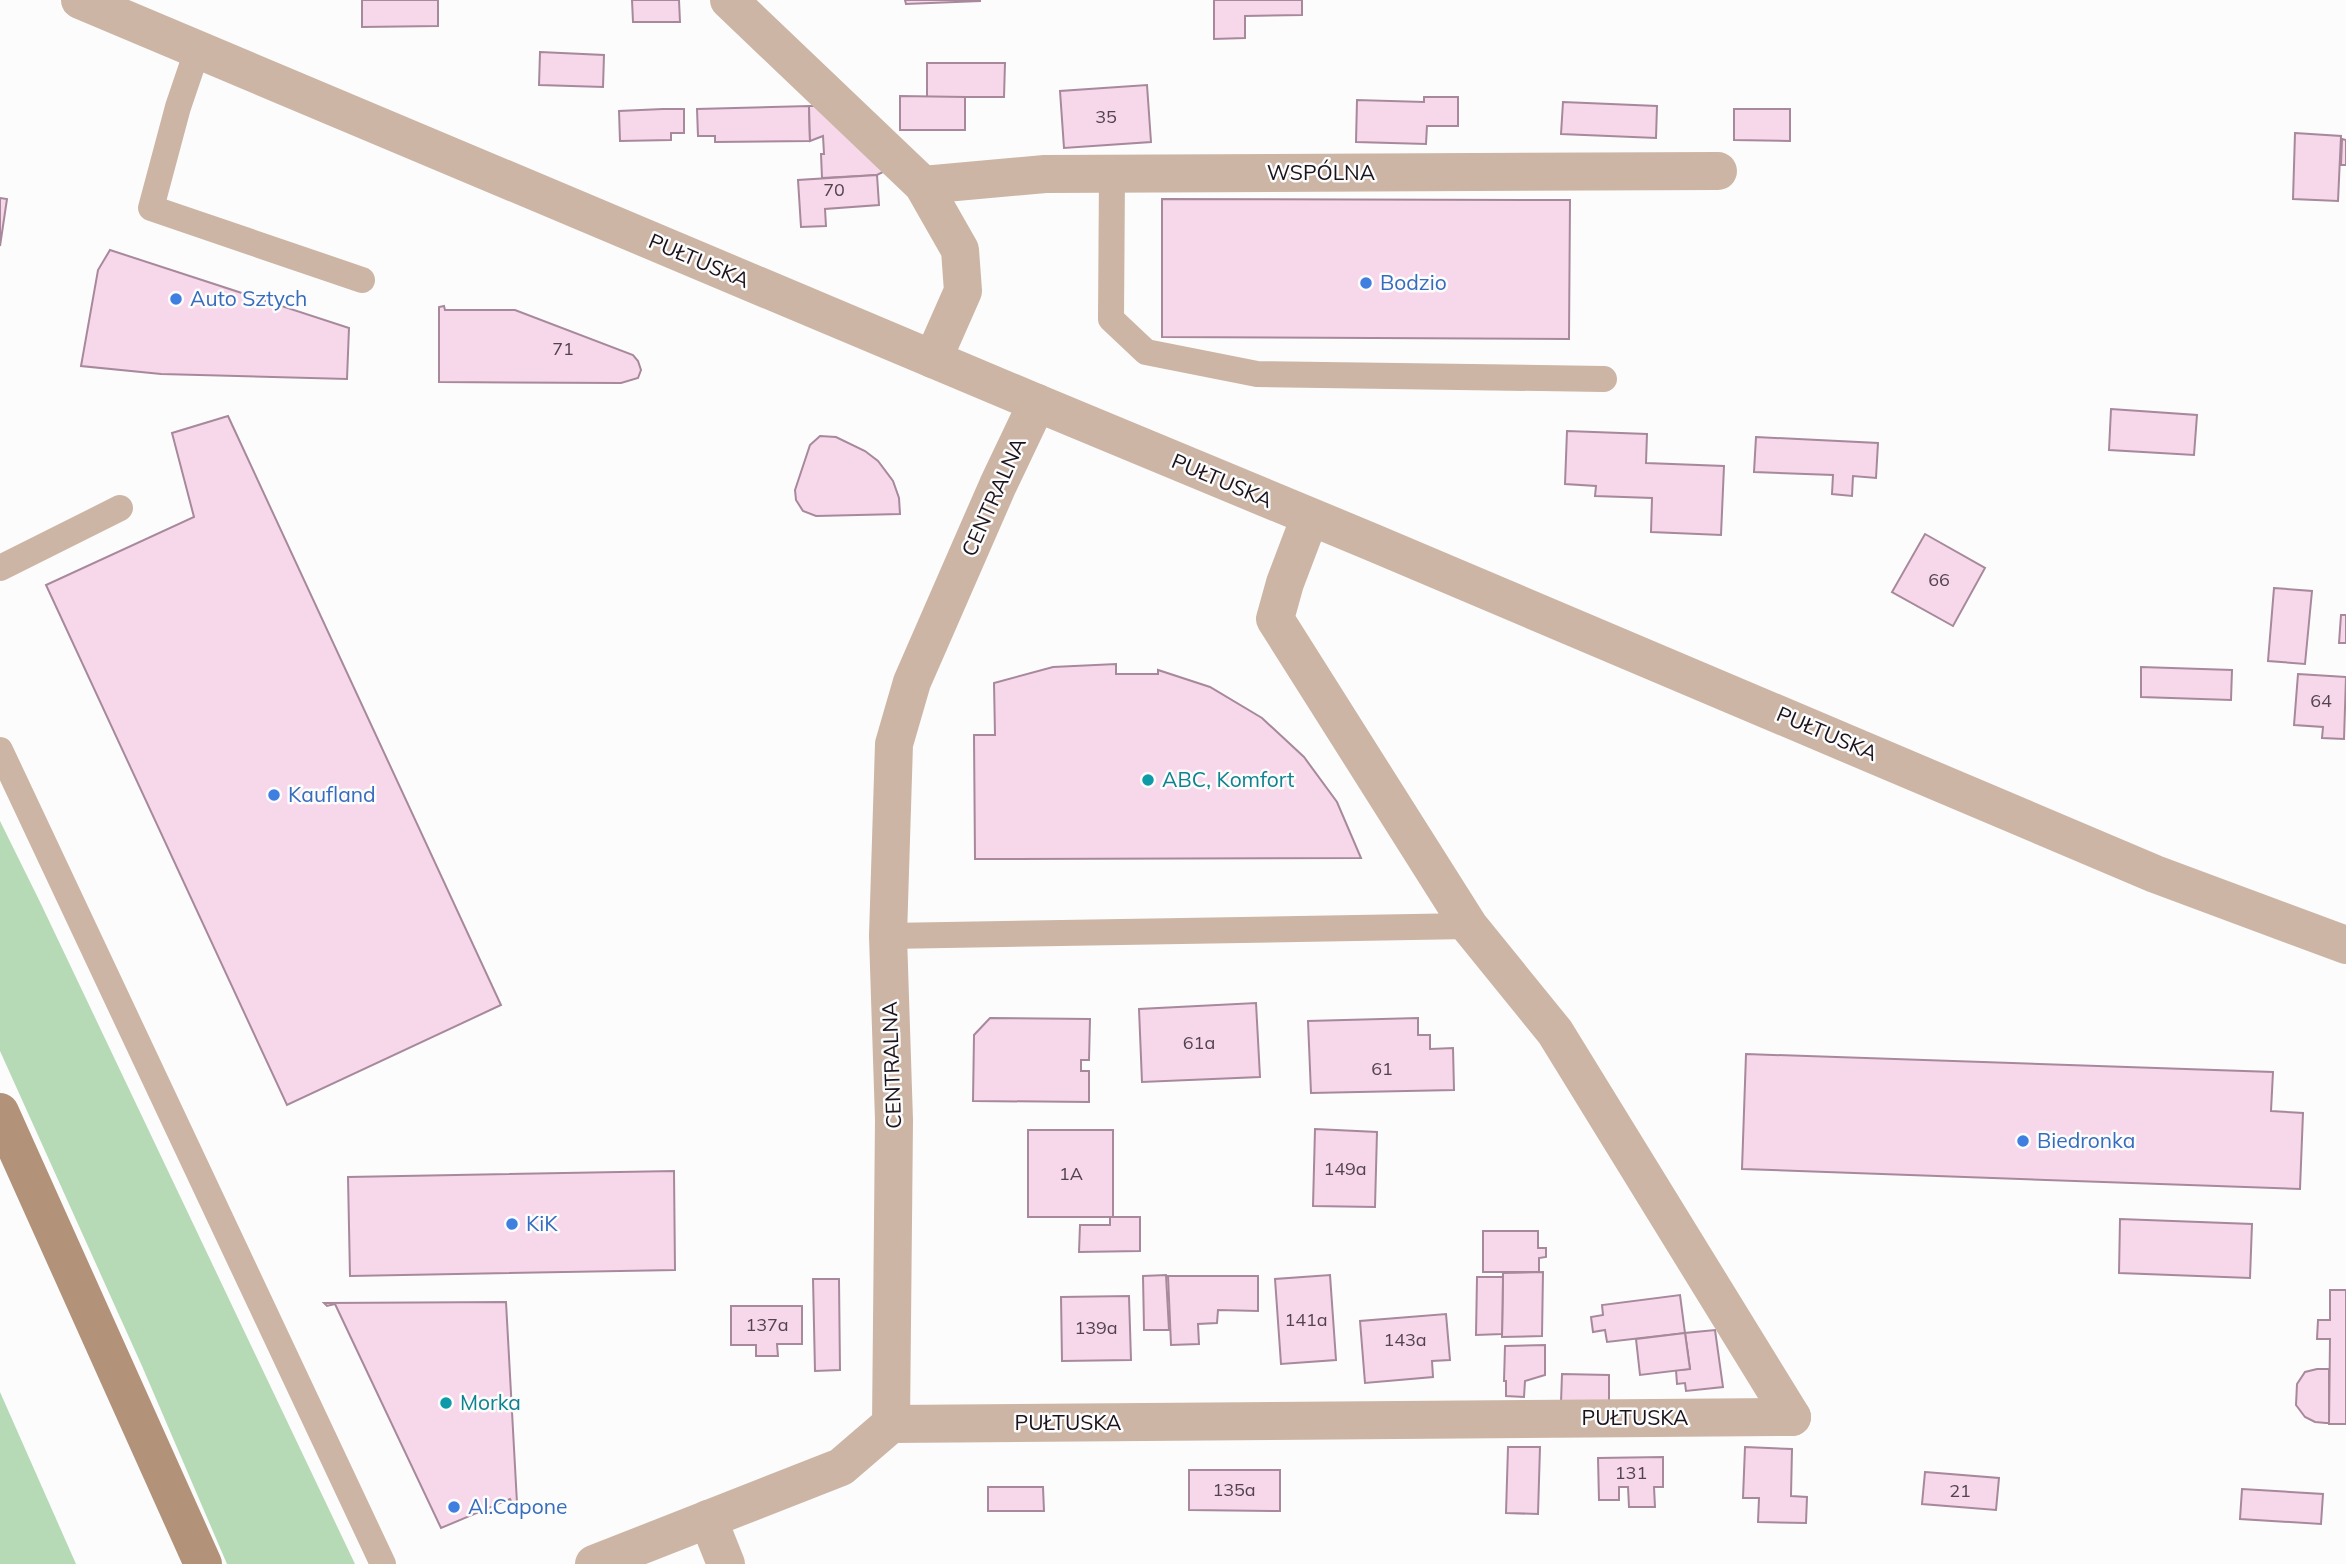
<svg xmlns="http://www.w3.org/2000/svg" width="2346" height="1564" viewBox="0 0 2346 1564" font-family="Mulish,sans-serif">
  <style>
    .green { fill: #b5dab5 }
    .building { fill: #f7d7ea; stroke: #a7899b; stroke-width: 2 }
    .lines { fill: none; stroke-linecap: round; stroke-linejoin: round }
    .service { stroke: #ccb5a4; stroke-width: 26 }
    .minor { stroke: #ccb5a4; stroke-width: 38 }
    .tertiary { stroke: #ccb5a4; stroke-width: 38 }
    .secondary { stroke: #b3927a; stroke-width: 38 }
    .shop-dot { fill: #3f7fe0; stroke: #fcfcfc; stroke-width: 2.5 }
    .culture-dot { fill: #0f9aa8; stroke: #fcfcfc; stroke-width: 2.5 }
    .labels { text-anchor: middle; stroke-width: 5; stroke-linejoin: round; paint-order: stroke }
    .number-label { font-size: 18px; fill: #52434f }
    .street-label { font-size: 21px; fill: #1b121b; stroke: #fcfcfc }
    .shop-label { font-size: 21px; fill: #366cbe; stroke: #fcfcfc; text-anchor: start }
    .culture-label { font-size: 21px; fill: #0d838f; stroke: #fcfcfc; text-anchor: start }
  </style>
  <rect width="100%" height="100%" fill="#fcfcfc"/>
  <g class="green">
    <polygon points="0,821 41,904 355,1564 227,1564 142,1366 0,1051"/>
    <polygon points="0,1392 76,1564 0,1564"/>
  </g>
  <g class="building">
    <polygon points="362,0 438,0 438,26 362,27"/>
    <polygon points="632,0 679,0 680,22 633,22"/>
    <polygon points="905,0 980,0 980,1 906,4"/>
    <polygon points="1214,0 1302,0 1302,15 1245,16 1245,38 1214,39"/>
    <polygon points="540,52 604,55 603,87 539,85"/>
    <polygon points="927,63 1005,63 1004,97 927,97"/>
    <polygon points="1147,85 1151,142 1064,148 1060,91"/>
    <polygon points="900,96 965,97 965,130 900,130"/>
    <polygon points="1424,97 1458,97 1458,126 1427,126 1426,144 1356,142 1357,100 1424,102"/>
    <polygon points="1563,102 1657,106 1656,138 1561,134"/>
    <polygon points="809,106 810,141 715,142 715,136 698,136 697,109"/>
    <polygon points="809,106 818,106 885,171 877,175 822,178 821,154 824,154 823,136 810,141"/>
    <polygon points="663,109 684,109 684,133 671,133 671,140 620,141 619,111"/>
    <polygon points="1734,109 1790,109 1790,141 1734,140"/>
    <polygon points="2295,133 2341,136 2338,201 2293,199"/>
    <polygon points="2342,139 2346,140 2346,165 2341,165"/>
    <polygon points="877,175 879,205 825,209 826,226 801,227 798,180"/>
    <polygon points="0,198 7,199 0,246"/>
    <polygon points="1162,199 1570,200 1569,339 1162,337"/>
    <polygon points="110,250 349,328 347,379 161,374 81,366 98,270"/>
    <polygon points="444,306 445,310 515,310 633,355 638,361 641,370 638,378 621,383 439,382 439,307"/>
    <polygon points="2111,409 2197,415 2194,455 2109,450"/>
    <polygon points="228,416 501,1005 287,1105 46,585 194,517 172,433"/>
    <polygon points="1567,431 1647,434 1646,463 1724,466 1721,535 1651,532 1652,498 1595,496 1596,486 1565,484"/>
    <polygon points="820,436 836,437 865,451 878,461 893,481 899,498 900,514 816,516 803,511 796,500 795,490 810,445"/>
    <polygon points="1756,437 1878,443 1876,478 1853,476 1852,496 1832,494 1833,475 1754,472"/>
    <polygon points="1925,534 1985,568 1953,626 1892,592"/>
    <polygon points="2274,588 2312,591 2305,664 2268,661"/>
    <polygon points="2341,615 2346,615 2346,643 2339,643"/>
    <polygon points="1116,664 1116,674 1158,674 1158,670 1210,687 1262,718 1304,757 1337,802 1361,858 975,859 974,735 995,735 994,683 1053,667"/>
    <polygon points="2141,667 2232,670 2231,700 2141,697"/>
    <polygon points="2298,674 2346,677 2344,739 2322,738 2323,727 2294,725"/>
    <polygon points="1256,1003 1260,1077 1142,1082 1139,1009"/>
    <polygon points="990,1018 1090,1019 1089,1060 1081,1060 1081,1071 1089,1071 1089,1102 973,1101 974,1035"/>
    <polygon points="1418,1018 1418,1035 1430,1035 1430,1049 1453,1048 1454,1090 1311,1093 1308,1021"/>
    <polygon points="1746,1054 2273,1072 2271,1111 2303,1113 2300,1189 1742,1169"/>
    <polygon points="1315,1129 1377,1132 1375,1207 1313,1206"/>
    <rect x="1028" y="1130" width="85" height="87"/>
    <polygon points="674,1171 675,1270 350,1276 348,1177"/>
    <polygon points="1110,1217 1140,1217 1140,1251 1079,1252 1080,1225 1110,1225"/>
    <polygon points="2120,1219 2252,1224 2250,1278 2119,1273"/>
    <polygon points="1483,1231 1538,1231 1538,1248 1546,1248 1546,1257 1539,1258 1539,1272 1483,1272"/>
    <polygon points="1543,1272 1542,1336 1502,1337 1503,1273"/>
    <polygon points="1166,1275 1169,1330 1144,1330 1143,1276"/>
    <polygon points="1330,1275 1336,1360 1281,1364 1275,1279"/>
    <polygon points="1168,1276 1258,1276 1258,1311 1218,1310 1217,1323 1198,1324 1199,1344 1171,1345"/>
    <polygon points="1477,1277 1503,1277 1502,1334 1476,1335"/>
    <polygon points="813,1279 839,1279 840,1370 815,1371"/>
    <polygon points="2330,1290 2346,1290 2346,1424 2329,1424 2330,1339 2317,1339 2318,1320 2330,1320"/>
    <polygon points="1680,1295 1685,1333 1607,1342 1605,1330 1593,1332 1591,1317 1603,1315 1602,1305"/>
    <polygon points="1129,1296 1131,1360 1062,1361 1061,1297"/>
    <polygon points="506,1302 517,1503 513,1504 510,1499 441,1528 335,1304 327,1306 324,1303"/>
    <polygon points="731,1306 802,1306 802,1344 777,1344 778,1356 756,1356 756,1345 731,1345"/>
    <polygon points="1446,1314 1450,1360 1432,1361 1433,1377 1365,1383 1360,1321"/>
    <polygon points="1715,1330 1723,1387 1686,1391 1685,1383 1677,1384 1676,1370 1690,1369 1685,1333"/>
    <polygon points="1685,1333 1690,1369 1640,1375 1636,1339"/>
    <polygon points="1545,1345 1545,1375 1525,1381 1524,1397 1506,1396 1506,1381 1504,1381 1505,1346"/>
    <polygon points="2317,1369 2329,1369 2329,1423 2326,1423 2315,1422 2305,1417 2296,1405 2297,1384 2305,1372"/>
    <polygon points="1562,1374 1609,1375 1609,1404 1561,1403"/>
    <polygon points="1508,1447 1540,1447 1538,1514 1506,1513"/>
    <polygon points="1745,1447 1792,1449 1791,1496 1807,1497 1806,1523 1758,1522 1759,1498 1743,1498"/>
    <polygon points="1663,1457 1663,1487 1654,1487 1655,1507 1629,1507 1628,1487 1619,1487 1619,1500 1599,1500 1598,1458"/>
    <polygon points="1189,1470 1280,1470 1280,1511 1189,1510"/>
    <polygon points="1925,1472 1999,1478 1996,1510 1922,1504"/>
    <polygon points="988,1487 1043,1487 1044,1511 988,1511"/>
    <polygon points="2242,1489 2323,1494 2321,1524 2240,1519"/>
  </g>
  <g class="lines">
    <g class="service">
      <polyline points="197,51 178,107 151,208 362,280"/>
      <polyline points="1112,174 1111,319 1146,352 1257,374 1604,379"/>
      <polyline points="0,568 120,508"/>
      <polyline points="0,750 383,1564"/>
      <polyline points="888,936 1469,926"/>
    </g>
    <g class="minor">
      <polyline points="729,0 923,185 960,250 963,291 933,359"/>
      <polyline points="923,185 1045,174 1718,171"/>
      <polyline points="1310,517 1285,583 1275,619 1469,926 1555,1032 1792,1417"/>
      <polyline points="891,1424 1792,1417"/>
      <polyline points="708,1519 726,1564"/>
      <polyline points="594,1564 841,1467 891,1424 894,1120 888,936 894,744 912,682 998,485 1037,403"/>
    </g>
    <polyline class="tertiary" points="80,0 1037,403 1374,543 2155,874 2346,945"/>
    <polyline class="secondary" points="0,1112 203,1564"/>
  </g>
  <g class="shop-dot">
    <circle cx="1366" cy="283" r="7"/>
    <circle cx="176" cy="299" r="7"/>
    <circle cx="274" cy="795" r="7"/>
    <circle cx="2023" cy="1141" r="7"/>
    <circle cx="512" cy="1224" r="7"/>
    <circle cx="454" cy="1507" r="7"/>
  </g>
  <g class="culture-dot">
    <circle cx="1148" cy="780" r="7"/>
    <circle cx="446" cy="1403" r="7"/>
  </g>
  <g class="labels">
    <g class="number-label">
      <text x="1106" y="123">35</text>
      <text x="834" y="196">70</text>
      <text x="563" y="355">71</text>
      <text x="1939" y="586">66</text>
      <text x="2321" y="707">64</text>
      <text x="1199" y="1049">61a</text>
      <text x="1382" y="1075">61</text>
      <text x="1345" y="1175">149a</text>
      <text x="1071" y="1180">1A</text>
      <text x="1306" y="1326">141a</text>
      <text x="767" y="1331">137a</text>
      <text x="1096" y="1334">139a</text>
      <text x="1405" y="1346">143a</text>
      <text x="1631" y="1479">131</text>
      <text x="1234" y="1496">135a</text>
      <text x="1960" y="1497">21</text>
    </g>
    <g class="street-label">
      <text x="1321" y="180">WSPÓLNA</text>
      <text transform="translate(699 261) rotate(23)" y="7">PUŁTUSKA</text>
      <text transform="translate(1222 481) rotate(23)" y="7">PUŁTUSKA</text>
      <text transform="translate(994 497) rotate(-66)" y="7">CENTRALNA</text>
      <text transform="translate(1827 734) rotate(23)" y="7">PUŁTUSKA</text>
      <text transform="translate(892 1065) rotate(-92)" y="7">CENTRALNA</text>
      <text x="1635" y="1425">PUŁTUSKA</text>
      <text x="1068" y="1430">PUŁTUSKA</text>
    </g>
    <g class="shop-label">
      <text x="1380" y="290">Bodzio</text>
      <text x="190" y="306">Auto Sztych</text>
      <text x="288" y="802">Kaufland</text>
      <text x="2037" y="1148">Biedronka</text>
      <text x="526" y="1231">KiK</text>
      <text x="468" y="1514">Al.Capone</text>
    </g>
    <g class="culture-label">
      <text x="1162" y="787">ABC, Komfort</text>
      <text x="460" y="1410">Morka</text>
    </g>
  </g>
</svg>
